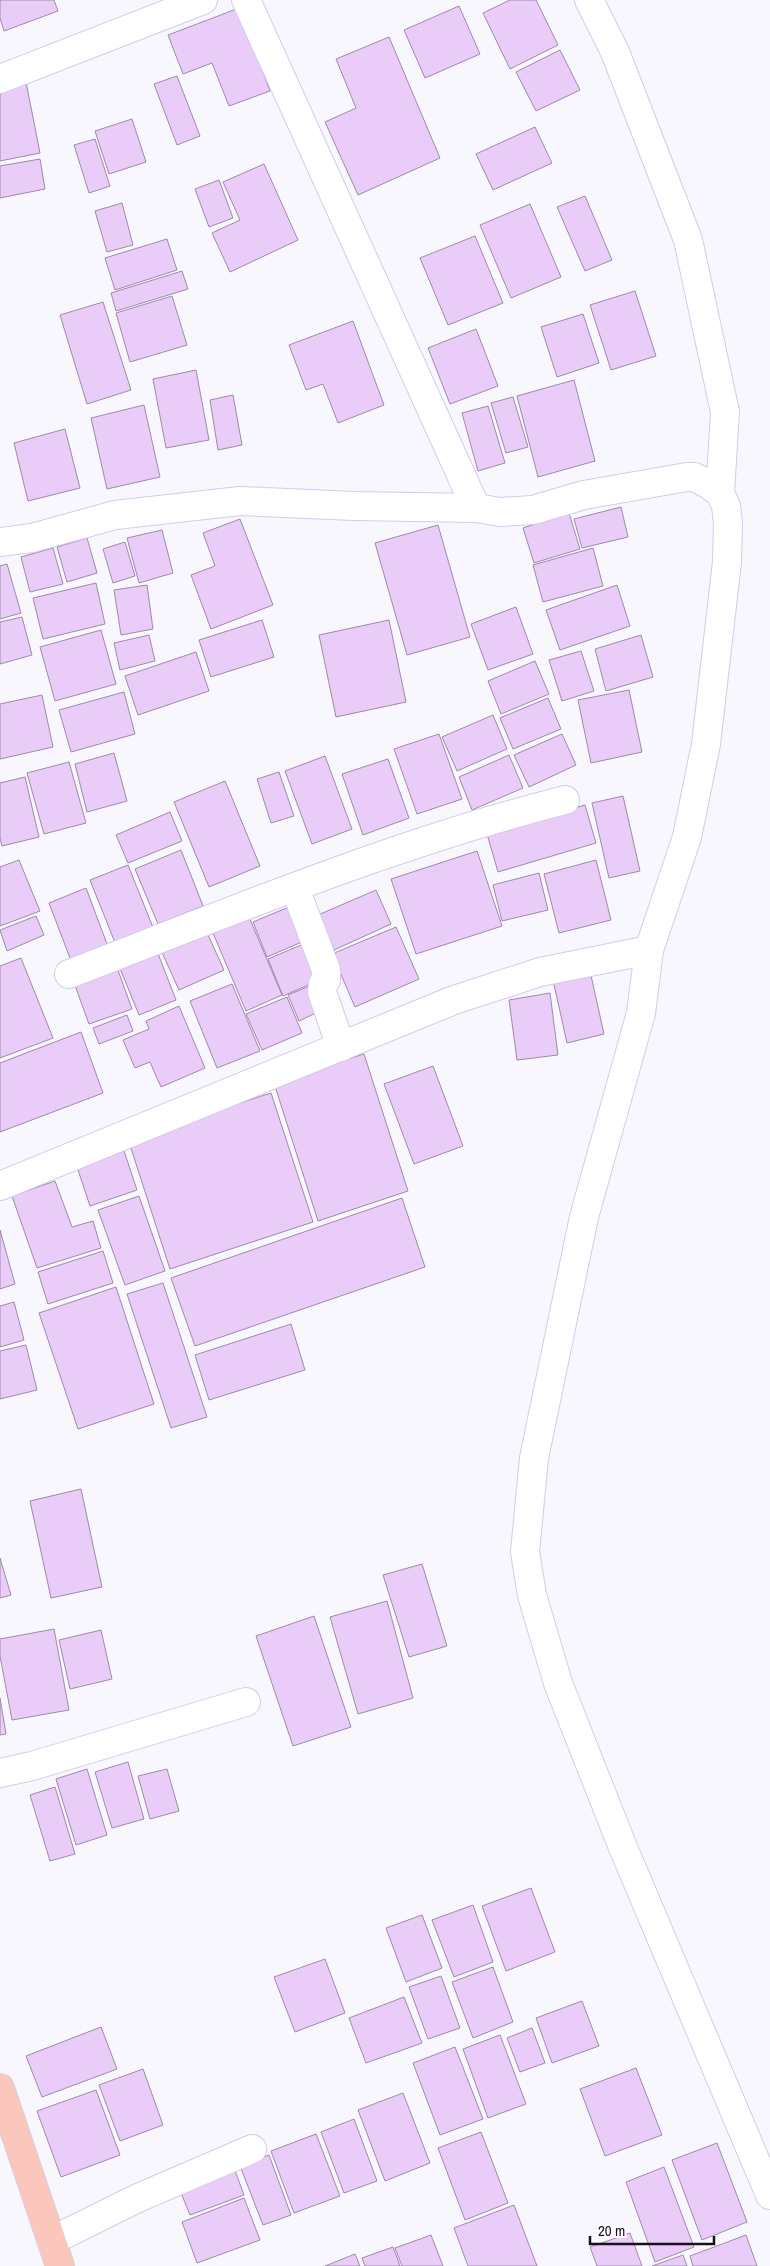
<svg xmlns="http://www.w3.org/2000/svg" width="770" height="2266" viewBox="0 0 770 2266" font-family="'Archivo Narrow',sans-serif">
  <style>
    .building { fill: #eaccf9; stroke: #9e8aa8 }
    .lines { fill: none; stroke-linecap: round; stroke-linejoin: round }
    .minor-casing { stroke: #d3caed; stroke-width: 30 }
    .major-casing { stroke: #d5d4d6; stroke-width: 30 }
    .minor { stroke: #fff; stroke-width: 28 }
    .major { stroke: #fbc6bc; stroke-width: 28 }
  </style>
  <rect width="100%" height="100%" fill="#f9f7fe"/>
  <g class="building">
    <polygon points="0,0 54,0 58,11 4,31 0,18"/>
    <polygon points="510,0 536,0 558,45 510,69 483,13"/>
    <polygon points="459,6 480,54 425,78 404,30"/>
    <polygon points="239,8 270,91 229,106 212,63 183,74 168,35"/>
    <polygon points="389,37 440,158 358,195 325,122 356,108 336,59"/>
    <polygon points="560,50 580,90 536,111 516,72"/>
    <polygon points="177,76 200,136 177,145 154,84"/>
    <polygon points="26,82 40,153 0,161 0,87"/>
    <polygon points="132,119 146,162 109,174 95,131"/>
    <polygon points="535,127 552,163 493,190 476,154"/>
    <polygon points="95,139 110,186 89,193 74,145"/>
    <polygon points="40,159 45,189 0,198 0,166"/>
    <polygon points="264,164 298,240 230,272 212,233 240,220 223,182"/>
    <polygon points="219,180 233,218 209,227 195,189"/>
    <polygon points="585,196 612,260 585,271 557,207"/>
    <polygon points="122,203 133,245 107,252 95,211"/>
    <polygon points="530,204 561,277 511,298 480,225"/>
    <polygon points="475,236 503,303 448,325 420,258"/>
    <polygon points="167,239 177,270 115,290 105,258"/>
    <polygon points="182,271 188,289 116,311 111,293"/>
    <polygon points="635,291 656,356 611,370 590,305"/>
    <polygon points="172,296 187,345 130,362 116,313"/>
    <polygon points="103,302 131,390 87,404 60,315"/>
    <polygon points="583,314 599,363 557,377 541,327"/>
    <polygon points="353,321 384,405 338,423 323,384 306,390 289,345"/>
    <polygon points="476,329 498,386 450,404 428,348"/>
    <polygon points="196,370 209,440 166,448 153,379"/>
    <polygon points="574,380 595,461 538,477 517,396"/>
    <polygon points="233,395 242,445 218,450 210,400"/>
    <polygon points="513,397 528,447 506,453 491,403"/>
    <polygon points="144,405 160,477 107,489 91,418"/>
    <polygon points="488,406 505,463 478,471 462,413"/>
    <polygon points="65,429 80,488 28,501 14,443"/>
    <polygon points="621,507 628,537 582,548 574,519"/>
    <polygon points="569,513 580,549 534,563 523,528"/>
    <polygon points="240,519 273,605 211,629 191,575 215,566 203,533"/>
    <polygon points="438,525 470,637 407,655 375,543"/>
    <polygon points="162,530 173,573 139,583 127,538"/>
    <polygon points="87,538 97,573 67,582 57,547"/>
    <polygon points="125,542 135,576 113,583 103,549"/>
    <polygon points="53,548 63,584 30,592 21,557"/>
    <polygon points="593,548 603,586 543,602 533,565"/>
    <polygon points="7,564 21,613 0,619 0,566"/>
    <polygon points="96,583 105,624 43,639 33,598"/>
    <polygon points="147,585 153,629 121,635 114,590"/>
    <polygon points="617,585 630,626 560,650 546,610"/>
    <polygon points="516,607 533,654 488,670 471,624"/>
    <polygon points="22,617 32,655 0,664 0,622"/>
    <polygon points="262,620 274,657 211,677 199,640"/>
    <polygon points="389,620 406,702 336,717 319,635"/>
    <polygon points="101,630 116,684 55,701 40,647"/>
    <polygon points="149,635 155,661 120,670 114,643"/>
    <polygon points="641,635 653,677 606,691 595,649"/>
    <polygon points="581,651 594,691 562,701 549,660"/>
    <polygon points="196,652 209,691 138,715 125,676"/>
    <polygon points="535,661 549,694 501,714 488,681"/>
    <polygon points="629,690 642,752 591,763 578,700"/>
    <polygon points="124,692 135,734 71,752 59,710"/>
    <polygon points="42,695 53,747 0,759 0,704"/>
    <polygon points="548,698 561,729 513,749 500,718"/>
    <polygon points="493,715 507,749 457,771 442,737"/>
    <polygon points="439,734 462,799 417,814 394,749"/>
    <polygon points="562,734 576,765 529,787 514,755"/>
    <polygon points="114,753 127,801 87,812 75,764"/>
    <polygon points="509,755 523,788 472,810 459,777"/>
    <polygon points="325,756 352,829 312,844 285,771"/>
    <polygon points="388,759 409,818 363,835 342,774"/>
    <polygon points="69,762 86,823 44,834 27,773"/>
    <polygon points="279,772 294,816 271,823 257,779"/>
    <polygon points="25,777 39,837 2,846 0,838 0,783"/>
    <polygon points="225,781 260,866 209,887 174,802"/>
    <polygon points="623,796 640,871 609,878 592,803"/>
    <polygon points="585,805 596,843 498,872 487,834"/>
    <polygon points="170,812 182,841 128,863 116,835"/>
    <polygon points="181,850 203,906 158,924 135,869"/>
    <polygon points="477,851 502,926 416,954 391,879"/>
    <polygon points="19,860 40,911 0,926 0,867"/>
    <polygon points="596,860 611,920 559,933 544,874"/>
    <polygon points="128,865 156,935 118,950 90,880"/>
    <polygon points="539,873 548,910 502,921 493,885"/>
    <polygon points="86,888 110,952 73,966 49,903"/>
    <polygon points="376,890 391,924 334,950 318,915"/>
    <polygon points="296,904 311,938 267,957 253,922"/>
    <polygon points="36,916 44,935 7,951 0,930"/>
    <polygon points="249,917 282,995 246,1011 213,933"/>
    <polygon points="204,926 224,970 179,990 159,946"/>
    <polygon points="396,927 419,979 355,1007 332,954"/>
    <polygon points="308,942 324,978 283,996 268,959"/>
    <polygon points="155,946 176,1000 139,1015 117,961"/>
    <polygon points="21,958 53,1038 0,1058 0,966"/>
    <polygon points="115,962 132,1009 89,1024 72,977"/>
    <polygon points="590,971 604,1034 567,1043 553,980"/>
    <polygon points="232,984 260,1051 217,1068 190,1001"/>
    <polygon points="312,985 322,1010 299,1021 288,995"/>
    <polygon points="550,993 558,1055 517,1060 509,1000"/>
    <polygon points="287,997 302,1033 262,1050 246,1014"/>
    <polygon points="179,1006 205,1068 161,1087 150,1062 135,1068 123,1040 149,1029 146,1021"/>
    <polygon points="127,1015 133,1031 99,1044 93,1028"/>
    <polygon points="81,1032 103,1093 0,1132 0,1063"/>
    <polygon points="364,1054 408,1191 318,1221 274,1083"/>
    <polygon points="433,1066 463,1146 414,1164 384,1084"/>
    <polygon points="271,1093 313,1222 170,1269 128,1139"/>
    <polygon points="124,1151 137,1190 90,1206 77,1167"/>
    <polygon points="55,1181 72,1227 93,1221 101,1248 37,1268 12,1196"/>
    <polygon points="139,1196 165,1271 125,1285 98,1210"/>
    <polygon points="402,1198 425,1267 195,1346 171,1278"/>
    <polygon points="0,1230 15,1284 0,1289"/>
    <polygon points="103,1251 113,1283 48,1304 38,1272"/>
    <polygon points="163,1283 207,1417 171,1428 127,1294"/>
    <polygon points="116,1287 154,1404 78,1429 39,1313"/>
    <polygon points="14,1302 24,1340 0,1347 0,1306"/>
    <polygon points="291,1324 305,1370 209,1400 195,1355"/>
    <polygon points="26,1345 37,1390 0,1399 0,1351"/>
    <polygon points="81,1489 102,1587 51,1598 30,1501"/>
    <polygon points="0,1558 11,1595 0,1598"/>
    <polygon points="422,1564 447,1646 409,1657 383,1575"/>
    <polygon points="387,1601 413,1698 358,1714 330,1617"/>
    <polygon points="314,1616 351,1727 293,1746 256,1636"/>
    <polygon points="54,1629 69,1710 12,1720 0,1656 0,1639"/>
    <polygon points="101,1630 112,1679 70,1689 59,1640"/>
    <polygon points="0,1698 6,1734 0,1735"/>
    <polygon points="128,1762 144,1819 112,1828 95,1772"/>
    <polygon points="87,1769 107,1835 76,1845 56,1779"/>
    <polygon points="167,1769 179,1811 150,1819 138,1776"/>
    <polygon points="55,1787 75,1854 50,1861 30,1795"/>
    <polygon points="531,1888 555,1952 506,1971 482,1906"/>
    <polygon points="473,1905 493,1962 454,1977 432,1920"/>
    <polygon points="422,1915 442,1968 406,1982 386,1928"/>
    <polygon points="325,1959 345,2013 295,2032 274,1977"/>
    <polygon points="493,1967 513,2022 473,2038 452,1982"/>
    <polygon points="441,1976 460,2028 428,2039 409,1987"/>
    <polygon points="404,1997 422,2043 366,2063 349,2018"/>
    <polygon points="582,2001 599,2046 552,2063 536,2018"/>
    <polygon points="101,2027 117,2069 42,2097 26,2056"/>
    <polygon points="532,2028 545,2063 520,2072 507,2038"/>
    <polygon points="500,2035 526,2104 488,2118 463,2049"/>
    <polygon points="455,2047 483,2119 440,2135 413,2063"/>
    <polygon points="636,2068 662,2135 605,2156 580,2089"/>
    <polygon points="143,2069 163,2125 120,2141 99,2085"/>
    <polygon points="96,2090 120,2155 61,2177 37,2111"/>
    <polygon points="403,2093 430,2163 385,2181 358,2110"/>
    <polygon points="354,2119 377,2181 344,2193 321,2132"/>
    <polygon points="481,2132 508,2203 465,2220 438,2148"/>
    <polygon points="316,2134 340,2196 294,2213 271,2151"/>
    <polygon points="717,2143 747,2222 702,2240 672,2160"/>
    <polygon points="269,2155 291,2215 263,2225 240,2166"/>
    <polygon points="664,2167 694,2247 655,2262 626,2182"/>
    <polygon points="234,2168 244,2195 190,2215 179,2188"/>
    <polygon points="244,2198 260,2240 197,2263 182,2222"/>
    <polygon points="514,2205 537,2266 468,2266 454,2228"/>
    <polygon points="630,2233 642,2266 597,2266 590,2247"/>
    <polygon points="431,2235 443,2266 402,2266 395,2248"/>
    <polygon points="746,2235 757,2266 693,2266 690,2256"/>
    <polygon points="393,2247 400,2266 365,2266 362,2258"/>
    <polygon points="355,2254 360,2266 325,2266"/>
    <polygon points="683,2255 687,2266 652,2266"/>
  </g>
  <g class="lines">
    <g class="minor-casing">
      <g id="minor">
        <polyline points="246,0 476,508"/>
        <polyline points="589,0 615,52 688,240 725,412 720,493"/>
        <polyline points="0,79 203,0"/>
        <polyline points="0,542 32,538 115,515 240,501 354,506 476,508 500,512 533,510 584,495 687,477 694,477 708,484 720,493 726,506 728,523 727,562 706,744 687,837 649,950 641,1013 584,1217 534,1458 525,1552 532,1595 558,1683 622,1845 770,2195"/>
        <polyline points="295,888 326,970 326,980 323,984 322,992 341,1047"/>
        <path d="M69,974C232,911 396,843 565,800"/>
        <polyline points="0,1186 454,1000 540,972 649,950"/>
        <polyline points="0,1773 32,1766 246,1702"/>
        <polyline points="51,2241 138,2198 252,2149"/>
      </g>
    </g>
    <g class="major-casing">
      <polyline id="major" points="0,2088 60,2266"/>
    </g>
    <use href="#minor" class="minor"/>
    <use href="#major" class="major"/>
  </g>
  <path d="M590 2236v8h124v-8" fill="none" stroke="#15121e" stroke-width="2.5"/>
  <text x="598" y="2236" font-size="15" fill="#15121e" stroke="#ffffff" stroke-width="4" paint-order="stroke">20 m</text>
</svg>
